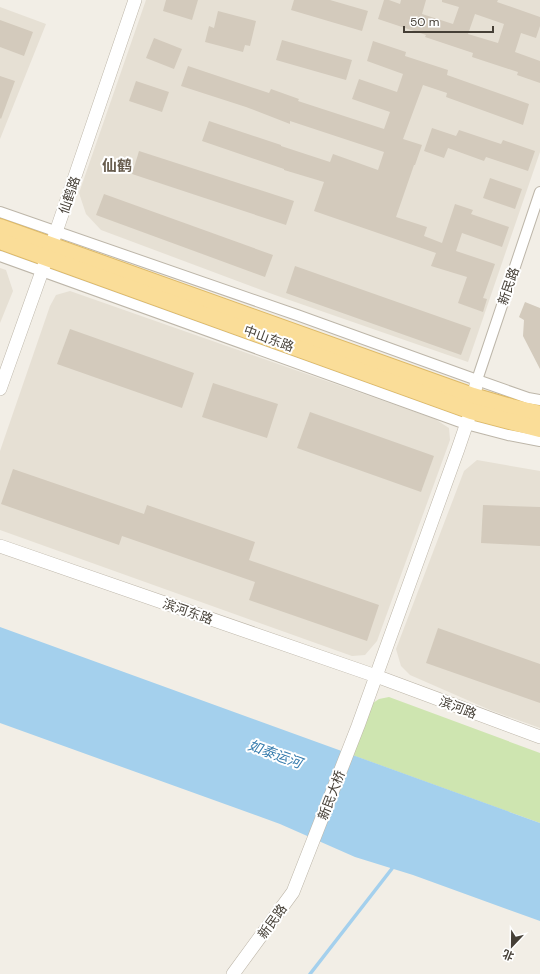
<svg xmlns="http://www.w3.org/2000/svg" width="540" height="974" viewBox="0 0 540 974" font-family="'DM Sans','Noto Sans SC',sans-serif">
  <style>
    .residential { fill: #e6e0d4 }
    .green { fill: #cee5b0 }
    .water { fill: #a4d0ed }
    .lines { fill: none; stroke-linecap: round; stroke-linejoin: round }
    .stream { stroke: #a4d0ed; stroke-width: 3.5 }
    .building { fill: #d3cabc; fill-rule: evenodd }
    .minor-casing { stroke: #bdb6a9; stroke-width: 12 }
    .tertiary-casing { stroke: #bdb6a9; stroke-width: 14 }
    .primary-casing { stroke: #deba68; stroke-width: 18 }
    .minor { stroke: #fff; stroke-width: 10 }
    .tertiary { stroke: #fff; stroke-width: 13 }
    .primary { stroke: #fadd98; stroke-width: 16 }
    .labels { text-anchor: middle; stroke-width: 4; stroke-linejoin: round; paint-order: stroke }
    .street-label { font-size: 13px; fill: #453f36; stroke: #fff }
    .water-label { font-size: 14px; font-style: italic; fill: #337aac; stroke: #fff }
    .quarter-label { font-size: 15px; font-weight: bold; fill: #675c4d; stroke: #fff }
  </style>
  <rect width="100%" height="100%" fill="#f2eee6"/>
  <g class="residential">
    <polygon points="146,0 540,0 540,152 468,362 275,295 101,230 86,214 79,193"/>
    <polygon points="0,7 46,24 0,139"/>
    <polygon points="0,268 6,270 13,291 0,323"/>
    <polygon points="70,291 435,419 449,428 450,440 377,641 365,655 352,656 0,530 0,451 50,306 56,295"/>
    <polygon points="477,460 540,471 540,728 490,710 410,675 401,666 396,649 464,471"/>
  </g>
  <polygon class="green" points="389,697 540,753 540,823 352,755 370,705 379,699"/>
  <polygon class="water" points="0,627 540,823 540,921 413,875 355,857 280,824 0,723"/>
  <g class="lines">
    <polyline class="stream" points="310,974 394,866"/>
  </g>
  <g class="building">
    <polygon points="166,0 198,0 192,20 163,11"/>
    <polygon points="294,0 330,0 368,11 362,31 291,10"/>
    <path d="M384,0H389L400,4L401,0H426L422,14L453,24L459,7L442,2V0H498L497,2L540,17V26L536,38L521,33L515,52L540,61V83L517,75L518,72L472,57L473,53L425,37L426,35L378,19ZM475,14L504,24L498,43L468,34Z"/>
    <polygon points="218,11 256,21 250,46 245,45 243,52 205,42 209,26 214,28"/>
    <polygon points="0,20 33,32 24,56 0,47"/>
    <polygon points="154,38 182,49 174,69 146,58"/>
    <polygon points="282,40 352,60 346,80 276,60"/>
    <polygon points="373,41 406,52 405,56 448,70 447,75 529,104 523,125 446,97 447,93 423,85 403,139 422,145 415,165 414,165 396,217 427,227 424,236 442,243 455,204 473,210 471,214 509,227 502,247 462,233 456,251 495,264 483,298 487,299 483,312 458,303 467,277 431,266 436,253 314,211 324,182 284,170 284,169 202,141 209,121 281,145 281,146 330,162 333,154 378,170 384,152 290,121 290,124 246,107 181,86 188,66 269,93 271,89 299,99 298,101 384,129 390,112 352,99 359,79 397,92 403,74 367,61"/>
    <polygon points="0,76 15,81 1,119 0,118"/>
    <polygon points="136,81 169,92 162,112 129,101"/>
    <polygon points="432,128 456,136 459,130 501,144 503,140 535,151 528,171 486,157 484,161 448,148 444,158 424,151"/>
    <polygon points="139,151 294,201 286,225 132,174"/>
    <polygon points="490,178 522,189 515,209 483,198"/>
    <polygon points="104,194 273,255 265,277 96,215"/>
    <polygon points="295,266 471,328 461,355 286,293"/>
    <polygon points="525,302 540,308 540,369 523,336 524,320 519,317"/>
    <polygon points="70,329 194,373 182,408 57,364"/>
    <polygon points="213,383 278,404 267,438 202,417"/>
    <polygon points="310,412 434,456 421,492 297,448"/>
    <polygon points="13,469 144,514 147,505 255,542 249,560 379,605 367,641 249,600 255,582 122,536 119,545 1,504"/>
    <polygon points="483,505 540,507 540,546 481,543"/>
    <polygon points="438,628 540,664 540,703 426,663"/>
  </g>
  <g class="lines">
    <g class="minor-casing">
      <g id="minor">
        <polyline points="0,212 297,315 477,380 528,398 540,400"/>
        <polyline points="0,256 466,424 508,435 540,441"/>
        <polyline points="477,380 540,192"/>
      </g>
    </g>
    <g class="tertiary-casing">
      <g id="tertiary">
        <polyline points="0,389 56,232 135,0"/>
        <polyline points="0,546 376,676 540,737"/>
        <polyline points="233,974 293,892 358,726 458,449 471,411 477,380"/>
      </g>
    </g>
    <g class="primary-casing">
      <g id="primary">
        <polyline points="0,227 473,396 511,407 540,414"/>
        <polyline points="0,241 471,411 540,429"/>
      </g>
    </g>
    <use href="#minor" class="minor"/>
    <use href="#tertiary" class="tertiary"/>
    <use href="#primary" class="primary"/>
  </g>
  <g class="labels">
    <g class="street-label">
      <text transform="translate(69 195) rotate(-71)" y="5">仙鹤路</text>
      <text transform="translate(508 286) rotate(-71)" y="5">新民路</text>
      <text transform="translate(269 338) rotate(20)" y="5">中山东路</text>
      <text transform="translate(188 611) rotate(19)" y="5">滨河东路</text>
      <text transform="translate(458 707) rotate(21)" y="5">滨河路</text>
      <text transform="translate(331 795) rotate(-69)" y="5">新民大桥</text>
      <text transform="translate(272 921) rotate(-54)" y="5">新民路</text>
    </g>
    <g class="water-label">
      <text transform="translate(275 754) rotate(20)" y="5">如泰运河</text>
    </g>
    <g class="quarter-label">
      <text x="117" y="171">仙鹤</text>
    </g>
  </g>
  <g transform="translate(512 946) rotate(202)" stroke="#ffffff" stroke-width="3" paint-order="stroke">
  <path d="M0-3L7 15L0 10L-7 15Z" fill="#453f36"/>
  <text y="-6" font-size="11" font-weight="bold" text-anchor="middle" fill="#453f36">北</text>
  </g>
  <path d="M404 26v6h89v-6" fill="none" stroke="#453f36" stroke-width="2"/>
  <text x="410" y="26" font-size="12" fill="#453f36" stroke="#ffffff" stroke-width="3" paint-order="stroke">50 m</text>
</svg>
